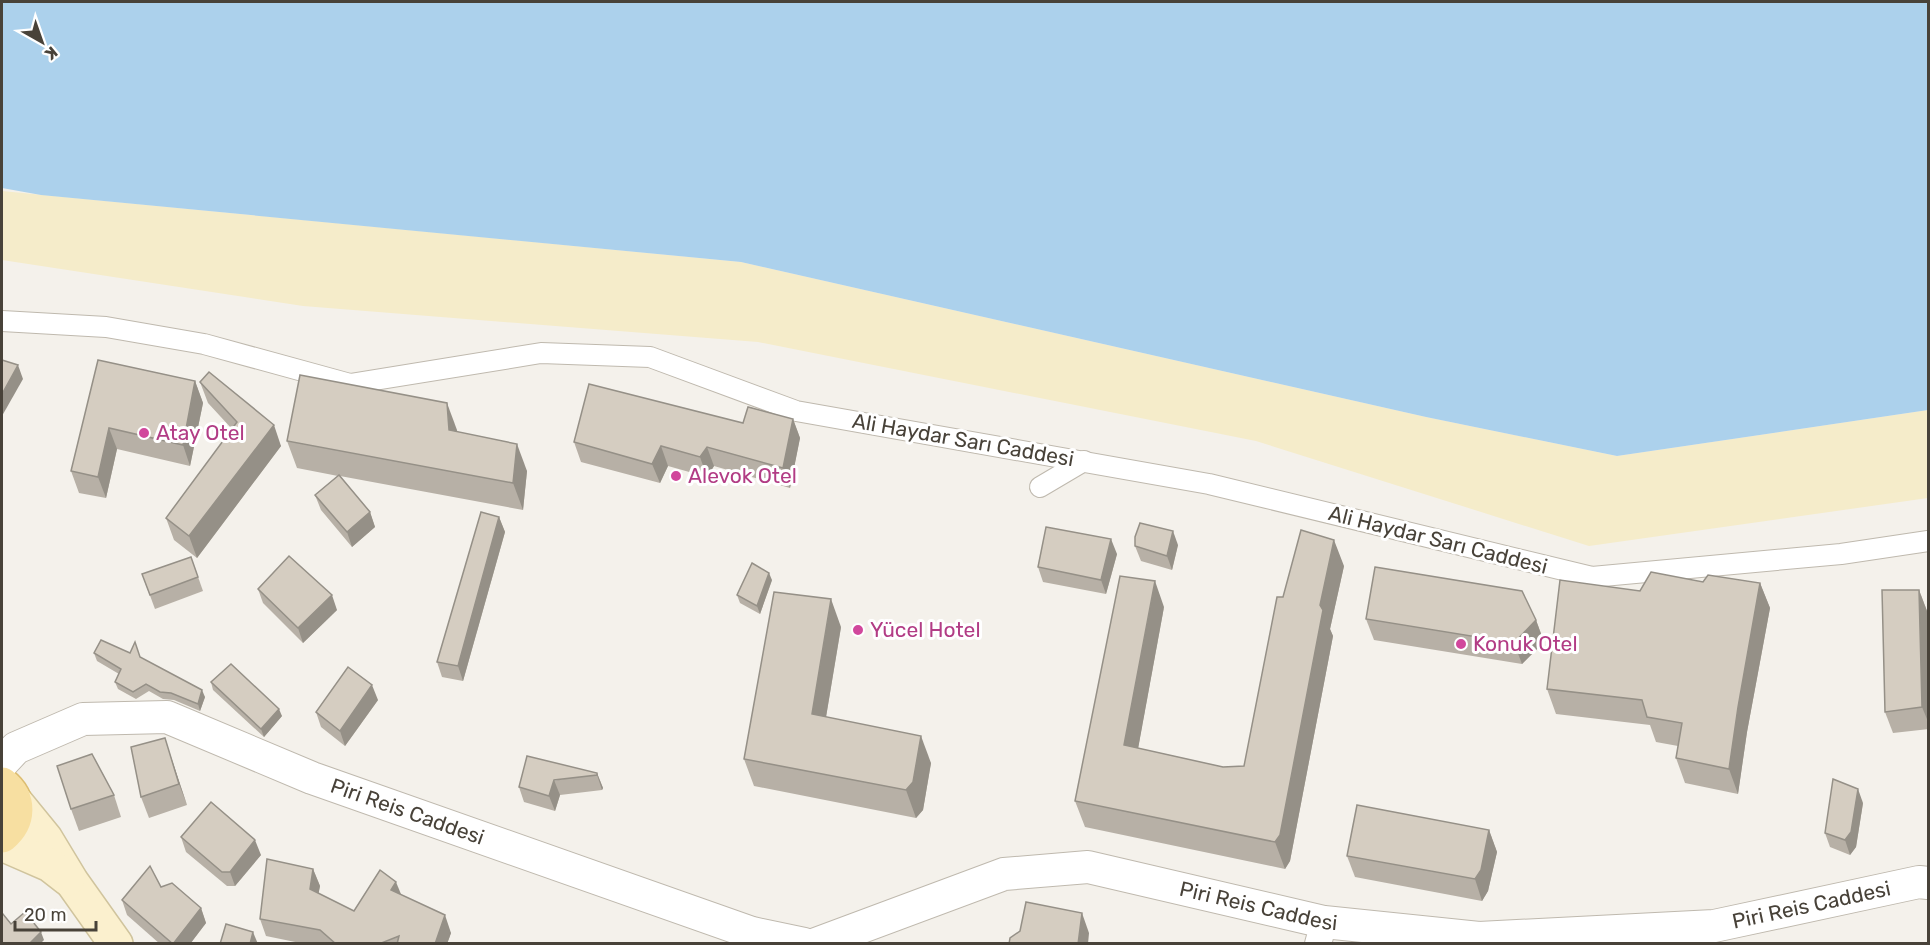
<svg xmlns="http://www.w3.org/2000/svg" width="1930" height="945" viewBox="0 0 1930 945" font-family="Rubik,sans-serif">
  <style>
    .sand { fill: #f5ecca }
    .water { fill: #acd1ec }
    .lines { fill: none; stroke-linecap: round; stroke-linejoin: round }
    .pedestrian-casing { stroke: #bfb9ae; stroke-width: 22 }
    .minor-casing { stroke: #bfb9ae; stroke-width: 28 }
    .tertiary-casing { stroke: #bfb9ae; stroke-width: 34 }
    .secondary-casing { stroke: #d0c49d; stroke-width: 36 }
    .primary-casing { stroke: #dcbd71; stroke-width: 36 }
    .pedestrian { stroke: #fff; stroke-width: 20 }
    .minor { stroke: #fff; stroke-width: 26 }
    .tertiary { stroke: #fff; stroke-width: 32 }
    .secondary { stroke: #fbf0ce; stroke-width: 33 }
    .primary { stroke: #f7dfa1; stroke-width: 33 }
    .wall { fill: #b7b0a6 }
    .shaded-wall { fill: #959087 }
    .building { fill: #d5cdc1; stroke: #959087; stroke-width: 1.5 }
    .hotel-dot { fill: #d1479c; stroke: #fff; stroke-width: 2 }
    .labels { text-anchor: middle; stroke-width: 6; stroke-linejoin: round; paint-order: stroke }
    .hotel-label { font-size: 21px; fill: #b23c85; stroke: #fff; text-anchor: start }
    .street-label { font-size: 21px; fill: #484239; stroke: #fff }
  </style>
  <rect width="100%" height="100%" fill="#f4f1eb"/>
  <polygon class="sand" points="2,191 741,262 1426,417 1617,456 1928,410 1928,498 1589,546 1256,441 758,342 303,306 2,260"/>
  <polygon class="water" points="2,2 1928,2 1928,410 1617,456 1426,417 741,262 41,195 2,188"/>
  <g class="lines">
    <g class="pedestrian-casing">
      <g id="pedestrian">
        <polyline points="2,321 106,327 204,344 350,384 541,353 650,357 796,411 1209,484 1592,577 1841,554 1928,541"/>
        <polyline points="1040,487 1084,461"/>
      </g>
    </g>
    <g class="minor-casing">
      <polyline id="minor" points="1318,944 1324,922"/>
    </g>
    <g class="tertiary-casing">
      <g id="tertiary">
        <path id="s1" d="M2,763L16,748L83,719L167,717L312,778L752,933L804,944"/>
        <path id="s2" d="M816,944L1004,874L1088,867L1324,922L1479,938L1714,926L1919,882L1928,883"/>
      </g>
    </g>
    <g class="secondary-casing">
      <g id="secondary">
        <polyline points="15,801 46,839 72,882 116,944"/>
        <polyline points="2,844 50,865 68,879"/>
      </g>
    </g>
    <g class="primary-casing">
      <path id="primary" d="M2,784C21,799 20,821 2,836"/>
    </g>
    <use href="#pedestrian" class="pedestrian"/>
    <use href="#minor" class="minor"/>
    <use href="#tertiary" class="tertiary"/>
    <use href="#secondary" class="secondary"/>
    <use href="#primary" class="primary"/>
  </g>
  <g class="wall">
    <polygon points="98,360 195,381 203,403 190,466 117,449 106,498 79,493 71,471"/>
    <polygon points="200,382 281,446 197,558 174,540 166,518 232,429 208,403"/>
    <polygon points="793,419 800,438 790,488 714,466 707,477 668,466 660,483 581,462 574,442 743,423"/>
    <polygon points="457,430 457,431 527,471 523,510 340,476 370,512 375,527 352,547 321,510 315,495 338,476 297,468 287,441"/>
    <polygon points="499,517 505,532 463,681 442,677 437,662"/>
    <polygon points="1178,545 1172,570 1141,561 1135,546"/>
    <polygon points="1117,554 1106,594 1043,582 1038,567"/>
    <polygon points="191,557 203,591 155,609 142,574"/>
    <polygon points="1344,566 1330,629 1333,636 1290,861 1285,869 1085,827 1075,801 1164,607 1138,748 1223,767 1244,766 1283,597"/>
    <polygon points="772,580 760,614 740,603 737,595"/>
    <polygon points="1703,582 1760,583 1770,608 1747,732 1738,794 1685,783 1676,758 1678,746 1656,742 1650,725 1556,714 1547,689 1640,591"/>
    <polygon points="258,589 337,610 303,643 263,603"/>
    <polygon points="1919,590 1927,611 1929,673 1929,729 1893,733 1885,712"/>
    <polygon points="1366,619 1536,620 1544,642 1522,664 1374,640"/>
    <polygon points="841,627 826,717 931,763 923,810 916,818 754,786 744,759"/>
    <polygon points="94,653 130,653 140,658 205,697 200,711 174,700 163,699 149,691 136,699 118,689 115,682 119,674 97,661"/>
    <polygon points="211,682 282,716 264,737 213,690"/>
    <polygon points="378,700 345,746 321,727 316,712"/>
    <polygon points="172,760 187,805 149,818 141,797"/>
    <polygon points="597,773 603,788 602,790 560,795 555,811 524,802 519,787"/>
    <polygon points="114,795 121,817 79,831 71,809"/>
    <polygon points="1863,803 1856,847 1850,855 1830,847 1825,833"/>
    <polygon points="1489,830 1497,852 1488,891 1482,901 1355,877 1347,856"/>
    <polygon points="181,837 261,855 235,886 227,886 186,852"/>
    <polygon points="313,869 320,886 318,894 354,911 401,895 451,933 447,944 305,944 266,936 260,919"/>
    <polygon points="161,887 201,908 206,923 190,944 160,944 127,915 122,900"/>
  </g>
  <g class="shaded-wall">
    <polygon points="18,365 23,379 2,416 2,394"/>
    <polygon points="195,381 203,403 190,466 183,445"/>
    <polygon points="447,403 457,430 459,457 449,430"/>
    <polygon points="793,419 800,438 790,488 783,468"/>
    <polygon points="274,425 281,446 197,558 189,536"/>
    <polygon points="109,428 117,449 106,498 98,477"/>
    <polygon points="517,444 527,471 523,510 513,483"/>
    <polygon points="661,446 668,466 660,483 652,464"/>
    <polygon points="707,447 714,466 707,477 700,457"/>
    <polygon points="370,512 375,527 352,547 347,532"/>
    <polygon points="499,517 505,532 463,681 458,666"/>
    <polygon points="1173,531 1178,545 1172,570 1167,556"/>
    <polygon points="1111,539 1117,554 1106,594 1101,580"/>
    <polygon points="1334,540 1344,566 1330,629 1333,636 1290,861 1285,869 1275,842 1320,605"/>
    <polygon points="769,573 772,580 760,614 757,606"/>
    <polygon points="1155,581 1164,607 1134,771 1124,745"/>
    <polygon points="1760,583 1770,608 1747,732 1738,794 1729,769 1738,707"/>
    <polygon points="1919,590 1927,611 1929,673 1929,724 1922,707"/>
    <polygon points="332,595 337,610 303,643 298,628"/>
    <polygon points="831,599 841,627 822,741 812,714"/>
    <polygon points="1536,620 1544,642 1522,664 1514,643"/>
    <polygon points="372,685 378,700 345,746 340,731"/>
    <polygon points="202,690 205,697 200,711 198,704"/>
    <polygon points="279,709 282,716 264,737 261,729"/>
    <polygon points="921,736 931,763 923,810 916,818 906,790"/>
    <polygon points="165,738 172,760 187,805 179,784"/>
    <polygon points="597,773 603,788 602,790 597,775"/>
    <polygon points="554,780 560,795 555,811 549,796"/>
    <polygon points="1858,789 1863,803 1856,847 1850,855 1845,840"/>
    <polygon points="1489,830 1497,852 1488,891 1482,901 1475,879"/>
    <polygon points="255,840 261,855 235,886 230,872"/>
    <polygon points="313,869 320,886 316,907 310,889"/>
    <polygon points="396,882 403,899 391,890"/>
    <polygon points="201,908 206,923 190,944 173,944"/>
    <polygon points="1082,913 1089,933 1088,944 1078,944"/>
    <polygon points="445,915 451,933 447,944 435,944"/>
    <polygon points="41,932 44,940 40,944 29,944"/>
    <polygon points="253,932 258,944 250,944"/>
  </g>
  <g class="building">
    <polygon points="2,360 18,365 2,394"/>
    <polygon points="98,360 195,381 183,445 109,428 98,477 71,471"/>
    <polygon points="209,372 274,425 189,536 166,518 237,422 200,382"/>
    <polygon points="300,375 447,403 449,430 517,444 513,483 287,441"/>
    <polygon points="589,384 743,423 748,407 793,419 783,468 707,447 700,457 661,446 652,464 574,442"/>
    <polygon points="339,475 370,512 347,532 315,495"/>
    <polygon points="481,512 499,517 458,666 437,662"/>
    <polygon points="1140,523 1173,531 1167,556 1135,546 1135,537"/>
    <polygon points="1046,527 1111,539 1101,580 1038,567"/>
    <polygon points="1301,530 1334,540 1320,605 1323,610 1280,835 1275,842 1075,801 1120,576 1155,581 1124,745 1223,767 1244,766 1277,597 1283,597"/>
    <polygon points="289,556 332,595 298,628 258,589"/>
    <polygon points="191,557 198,577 150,595 142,574"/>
    <polygon points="752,563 769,573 757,606 737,595"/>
    <polygon points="1375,567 1522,591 1536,620 1514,643 1366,619"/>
    <polygon points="1651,572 1703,582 1708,575 1760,583 1738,707 1729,769 1676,758 1682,723 1647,717 1642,700 1547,689 1560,580 1640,591"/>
    <polygon points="1882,590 1919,590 1922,707 1885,712"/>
    <polygon points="774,592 831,599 812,714 921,736 913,782 906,790 744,759"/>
    <polygon points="101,640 130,653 135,642 140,657 202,690 198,704 171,693 160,692 146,684 133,692 115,682 121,669 94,653"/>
    <polygon points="231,664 279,709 261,729 211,682"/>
    <polygon points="348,667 372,685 340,731 316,712"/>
    <polygon points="165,738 179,784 141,797 131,747"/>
    <polygon points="92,754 114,795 71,809 57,766"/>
    <polygon points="527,756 597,773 597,775 554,780 549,796 519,787"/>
    <polygon points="1833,779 1858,789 1851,832 1845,840 1825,833"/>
    <polygon points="211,802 255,840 230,872 222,872 181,837"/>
    <polygon points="1357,805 1489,830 1481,870 1475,879 1347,856"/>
    <polygon points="267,859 313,869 310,889 354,911 380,870 396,882 391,890 445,915 435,944 397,944 399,936 379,944 336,944 320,930 260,919"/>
    <polygon points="150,866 161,887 172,883 201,908 173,944 122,900"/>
    <polygon points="1026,902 1082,913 1078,944 1009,944 1010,938 1020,931"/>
    <polygon points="25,912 41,932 29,944 2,944 2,915 3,914 11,924"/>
    <polygon points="226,924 253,932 250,944 220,944"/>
  </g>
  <g class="hotel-dot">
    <circle cx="144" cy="433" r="6"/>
    <circle cx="676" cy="476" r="6"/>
    <circle cx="858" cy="630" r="6"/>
    <circle cx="1461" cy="644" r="6"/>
  </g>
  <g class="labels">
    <g class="hotel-label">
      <text x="156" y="440">Atay Otel</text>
      <text x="688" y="483">Alevok Otel</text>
      <text x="870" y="637">Yücel Hotel</text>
      <text x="1473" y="651">Konuk Otel</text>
    </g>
    <g class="street-label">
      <text transform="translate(963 440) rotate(10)" y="7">Ali Haydar Sarı Caddesi</text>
      <text transform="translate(1438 540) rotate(14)" y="7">Ali Haydar Sarı Caddesi</text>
      <text dy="7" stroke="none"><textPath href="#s1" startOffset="436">Piri Reis Caddesi</textPath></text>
      <text dy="7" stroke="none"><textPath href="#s2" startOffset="460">Piri Reis Caddesi</textPath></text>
      <text dy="7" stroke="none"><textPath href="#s2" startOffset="1018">Piri Reis Caddesi</textPath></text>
    </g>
  </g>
  <rect width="1930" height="945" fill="none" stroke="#484239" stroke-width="6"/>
  <g transform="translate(42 42) rotate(140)" stroke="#ffffff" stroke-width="4.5" paint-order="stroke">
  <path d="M0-4.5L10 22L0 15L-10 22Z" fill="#484239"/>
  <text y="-9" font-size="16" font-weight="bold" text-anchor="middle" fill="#484239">K</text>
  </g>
  <path d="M15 921v9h81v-9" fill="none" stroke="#484239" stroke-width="3"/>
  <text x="24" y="921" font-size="18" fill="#484239" stroke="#ffffff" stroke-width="4.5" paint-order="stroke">20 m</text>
</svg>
